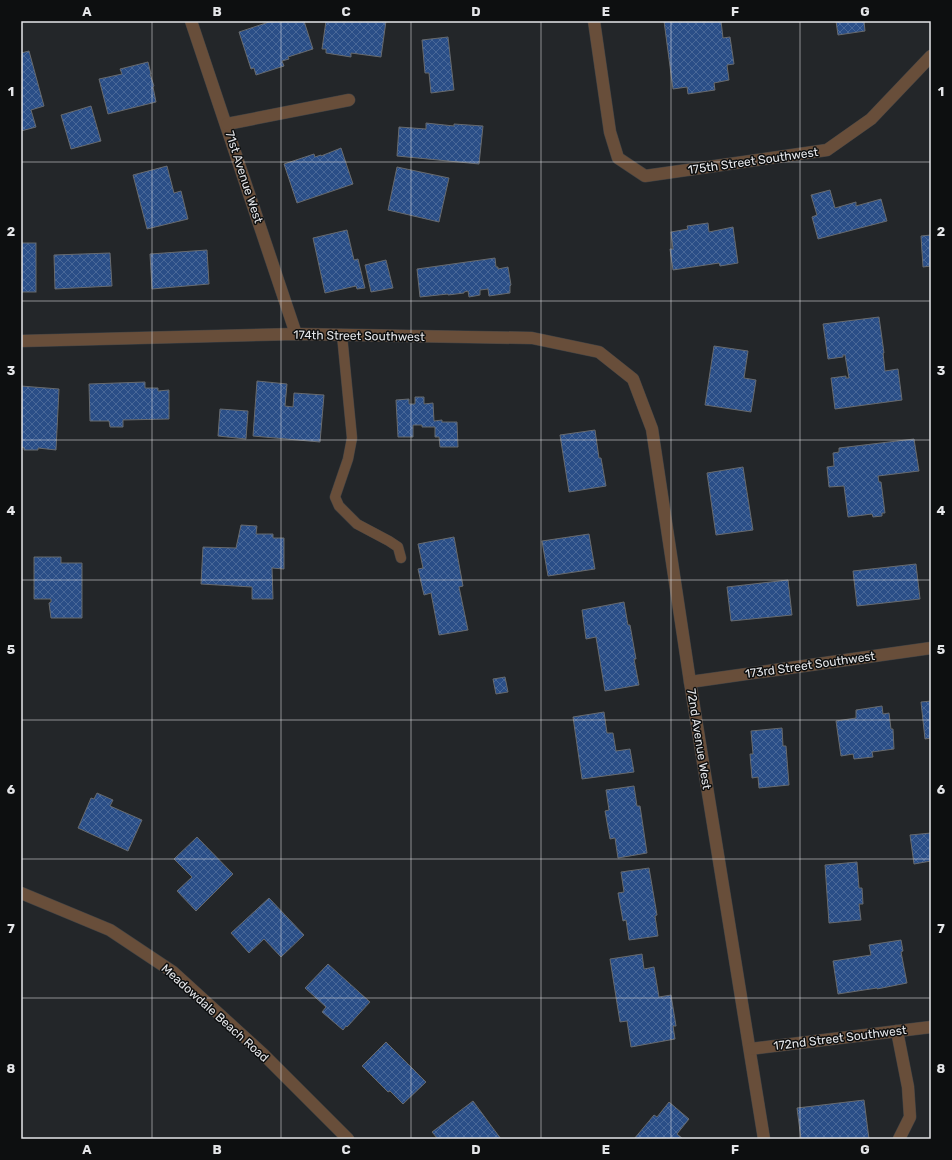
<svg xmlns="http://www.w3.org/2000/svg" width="952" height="1160" viewBox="0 0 952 1160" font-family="Rubik,sans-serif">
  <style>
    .building { fill: url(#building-cross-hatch); stroke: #676a6e }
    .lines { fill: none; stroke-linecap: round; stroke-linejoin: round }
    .service-casing { stroke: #3e4144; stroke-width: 11 }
    .minor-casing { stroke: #3e4144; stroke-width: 13 }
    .service { stroke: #684e3a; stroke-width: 10 }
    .minor { stroke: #684e3a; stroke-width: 12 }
    .grid { fill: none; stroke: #e5e6e9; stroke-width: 1; stroke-opacity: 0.55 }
    .labels { text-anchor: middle; stroke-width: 3; stroke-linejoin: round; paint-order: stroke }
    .street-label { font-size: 12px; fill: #e5e6e9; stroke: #0d0f10 }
    .neatline { fill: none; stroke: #e5e6e9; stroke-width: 1.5 }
    .grid-label { font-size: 13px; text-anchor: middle; font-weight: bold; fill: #e5e6e9 }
  </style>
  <defs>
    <pattern id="building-cross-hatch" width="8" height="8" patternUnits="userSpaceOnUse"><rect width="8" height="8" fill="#2a4e87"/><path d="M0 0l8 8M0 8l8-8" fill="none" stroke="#496898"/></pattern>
  </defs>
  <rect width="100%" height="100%" fill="#232629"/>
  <g class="building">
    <polygon points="272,21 304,21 313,49 288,57 289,59 282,61 284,66 256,75 254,68 251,69 239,32"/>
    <polygon points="326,21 386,21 381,57 351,53 351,57 326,53 326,49 322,49"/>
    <polygon points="664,21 721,21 723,38 730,37 734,64 727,65 729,80 714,83 715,90 688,94 687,87 673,89"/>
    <polygon points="836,21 864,21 865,31 838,35"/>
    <polygon points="448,37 454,90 431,93 429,73 425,73 422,40"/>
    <polygon points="29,51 44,106 31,110 36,127 21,131 21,53"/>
    <polygon points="148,62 151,74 150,74 154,86 153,87 156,102 108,114 99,79 122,74 120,69"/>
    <polygon points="91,106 101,141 71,149 61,115"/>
    <polygon points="426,123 454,126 454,124 483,126 479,164 397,156 399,127 426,129"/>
    <polygon points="341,148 353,184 297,203 284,164 314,154 315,157 321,155 321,156"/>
    <polygon points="167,166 174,193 181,191 188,219 147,229 133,175"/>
    <polygon points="397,167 449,178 439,222 388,210"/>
    <polygon points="830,190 835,208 856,202 856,206 881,199 887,221 818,239 812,217 817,215 811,195"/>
    <polygon points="708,223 709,232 733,227 738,263 720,266 719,263 673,270 670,249 673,249 671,232 688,229 687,226"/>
    <polygon points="347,230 354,260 358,259 365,288 357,289 356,286 325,293 313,238"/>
    <polygon points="931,235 931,266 923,267 921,236"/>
    <rect x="21" y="243" width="15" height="49"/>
    <polygon points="207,250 209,284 152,289 150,254"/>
    <polygon points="110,253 112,286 55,289 54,255"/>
    <polygon points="495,258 496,267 498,267 498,269 508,267 511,285 510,286 510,293 489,296 488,289 480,290 480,295 469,297 468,291 464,292 464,293 448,295 448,294 420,297 417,269"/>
    <polygon points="386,260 393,288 371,292 365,265"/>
    <polygon points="879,317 884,353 883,353 885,371 898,369 902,400 835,409 831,378 846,376 846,378 849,378 845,355 843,355 843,357 828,359 823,324"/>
    <polygon points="714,346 748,351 744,378 756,380 751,412 705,405"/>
    <polygon points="257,381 287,384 285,406 293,407 294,393 324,395 320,442 253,436"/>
    <polygon points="145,382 145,388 158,388 158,391 169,390 169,419 123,420 123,427 110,427 109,421 90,421 89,384"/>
    <polygon points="21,386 59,389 56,450 38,448 38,450 24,450 24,448 21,447"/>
    <polygon points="415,397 424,397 424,404 433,403 434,421 442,420 442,422 457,422 458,447 440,447 439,437 435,437 435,427 422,427 422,425 413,425 413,437 398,437 396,400 409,399 409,404 415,404"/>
    <polygon points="220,409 248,411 246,439 218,436"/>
    <polygon points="595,430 599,458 601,458 606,486 569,492 560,435"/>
    <polygon points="914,439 919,471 878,476 879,482 881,482 885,513 882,513 882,516 873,517 872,514 848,517 844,486 829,487 827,467 834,466 833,453 839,452 839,448"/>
    <polygon points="743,467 753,530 716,535 707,473"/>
    <polygon points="241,525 257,526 256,534 273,534 273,538 284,538 284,569 272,568 273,599 252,599 252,587 201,584 203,547 236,548"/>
    <polygon points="589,534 595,569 548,576 542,541"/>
    <polygon points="454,537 463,586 459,587 468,630 439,635 431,593 424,595 418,569 423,568 418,544"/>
    <polygon points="34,557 61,557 61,563 82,563 82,618 51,618 49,603 51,602 51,599 34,599"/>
    <polygon points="916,564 920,599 857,606 853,571"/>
    <polygon points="788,580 792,615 731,621 727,587"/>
    <polygon points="624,602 628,625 630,625 636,659 634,659 639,685 605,691 596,637 586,639 582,610"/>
    <polygon points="505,677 508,692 496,694 493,679"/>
    <polygon points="931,701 931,738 925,739 921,702"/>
    <polygon points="882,706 883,714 889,713 891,729 893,729 894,749 872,752 873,757 854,759 853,754 841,756 836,721 856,718 856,710"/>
    <polygon points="604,712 607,733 613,733 616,751 630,749 634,772 582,779 573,717"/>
    <polygon points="782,728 783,746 786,746 789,785 759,788 758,777 752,778 750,754 753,754 751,731"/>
    <polygon points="634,786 637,806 640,806 647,853 618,858 615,838 610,839 605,811 609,810 606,790"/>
    <polygon points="97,793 113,800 110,806 142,820 128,851 78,828 91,798 94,799"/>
    <polygon points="931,833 931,861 914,864 910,835"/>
    <polygon points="197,837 233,874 196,911 177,891 192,877 174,859"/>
    <polygon points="857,862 859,888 862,888 863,904 859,904 861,920 829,923 825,865"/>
    <polygon points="649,868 657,915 655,916 658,936 629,940 626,920 623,921 618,893 624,892 621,872"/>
    <polygon points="269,898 304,935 281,957 264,939 249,953 231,933"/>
    <polygon points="901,940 903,951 901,952 907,983 877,989 877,988 838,994 833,961 871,955 869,945"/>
    <polygon points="642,954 644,969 654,967 659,997 671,995 676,1026 673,1026 675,1039 631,1047 627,1021 620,1022 610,959"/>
    <polygon points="328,964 370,1002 347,1027 346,1026 343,1030 322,1012 326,1007 305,988"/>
    <polygon points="386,1042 426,1082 403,1104 390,1091 388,1092 362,1066"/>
    <polygon points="864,1100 869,1139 801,1139 797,1108"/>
    <polygon points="473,1101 501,1139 438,1139 432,1132"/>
    <polygon points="669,1102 689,1119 677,1134 683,1139 634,1139 654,1115 657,1117"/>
  </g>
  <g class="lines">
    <g class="service-casing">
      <polyline id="service" points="342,335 352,438 348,459 335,497 339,506 357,524 389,541 398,547 401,558"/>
    </g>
    <g class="minor-casing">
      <g id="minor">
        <polyline points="191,21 296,334"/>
        <polyline points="594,21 610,132 618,158 645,176 827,150 871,119 931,56"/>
        <polyline points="227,124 349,100"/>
        <polyline points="21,341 296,334 532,338 599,352 633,379 652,429 690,682 764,1139"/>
        <polyline points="690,682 931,648"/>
        <polyline points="21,893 110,930 173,972 264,1055 348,1139"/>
        <polyline points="897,1031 908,1087 910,1117 899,1139"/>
        <polyline points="750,1049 931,1027"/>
      </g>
    </g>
    <use href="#service" class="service"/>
    <use href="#minor" class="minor"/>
  </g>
  <path class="grid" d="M152,21V1139M281,21V1139M411,21V1139M541,21V1139M671,21V1139M800,21V1139M21,162H931M21,301H931M21,440H931M21,580H931M21,720H931M21,859H931M21,998H931"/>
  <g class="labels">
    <g class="street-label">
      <text transform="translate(753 161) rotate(-8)" y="4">175th Street Southwest</text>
      <text transform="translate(244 177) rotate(72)" y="4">71st Avenue West</text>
      <text transform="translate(359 336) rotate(1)" y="4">174th Street Southwest</text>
      <text transform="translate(810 665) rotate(-8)" y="4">173rd Street Southwest</text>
      <text transform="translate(699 739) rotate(81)" y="4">72nd Avenue West</text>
      <text transform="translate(215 1013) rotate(42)" y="4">Meadowdale Beach Road</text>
      <text transform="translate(840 1038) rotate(-7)" y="4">172nd Street Southwest</text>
    </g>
  </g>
  <rect width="952" height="1160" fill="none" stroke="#0d0f10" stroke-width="44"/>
  <rect x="22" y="22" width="908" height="1116" class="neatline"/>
  <g class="grid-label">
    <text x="87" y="16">A</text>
    <text x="217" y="16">B</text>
    <text x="346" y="16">C</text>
    <text x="476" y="16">D</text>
    <text x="606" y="16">E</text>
    <text x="735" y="16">F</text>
    <text x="865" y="16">G</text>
    <text x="11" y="96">1</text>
    <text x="941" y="96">1</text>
    <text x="11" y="236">2</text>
    <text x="941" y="236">2</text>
    <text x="11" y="375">3</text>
    <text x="941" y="375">3</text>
    <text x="11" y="515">4</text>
    <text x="941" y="515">4</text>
    <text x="11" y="654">5</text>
    <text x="941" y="654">5</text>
    <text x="11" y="794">6</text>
    <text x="941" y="794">6</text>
    <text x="11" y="933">7</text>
    <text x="941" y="933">7</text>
    <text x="11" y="1073">8</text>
    <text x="941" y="1073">8</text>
    <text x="87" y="1154">A</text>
    <text x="217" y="1154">B</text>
    <text x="346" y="1154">C</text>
    <text x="476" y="1154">D</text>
    <text x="606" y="1154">E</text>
    <text x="735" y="1154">F</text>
    <text x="865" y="1154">G</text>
  </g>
</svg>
